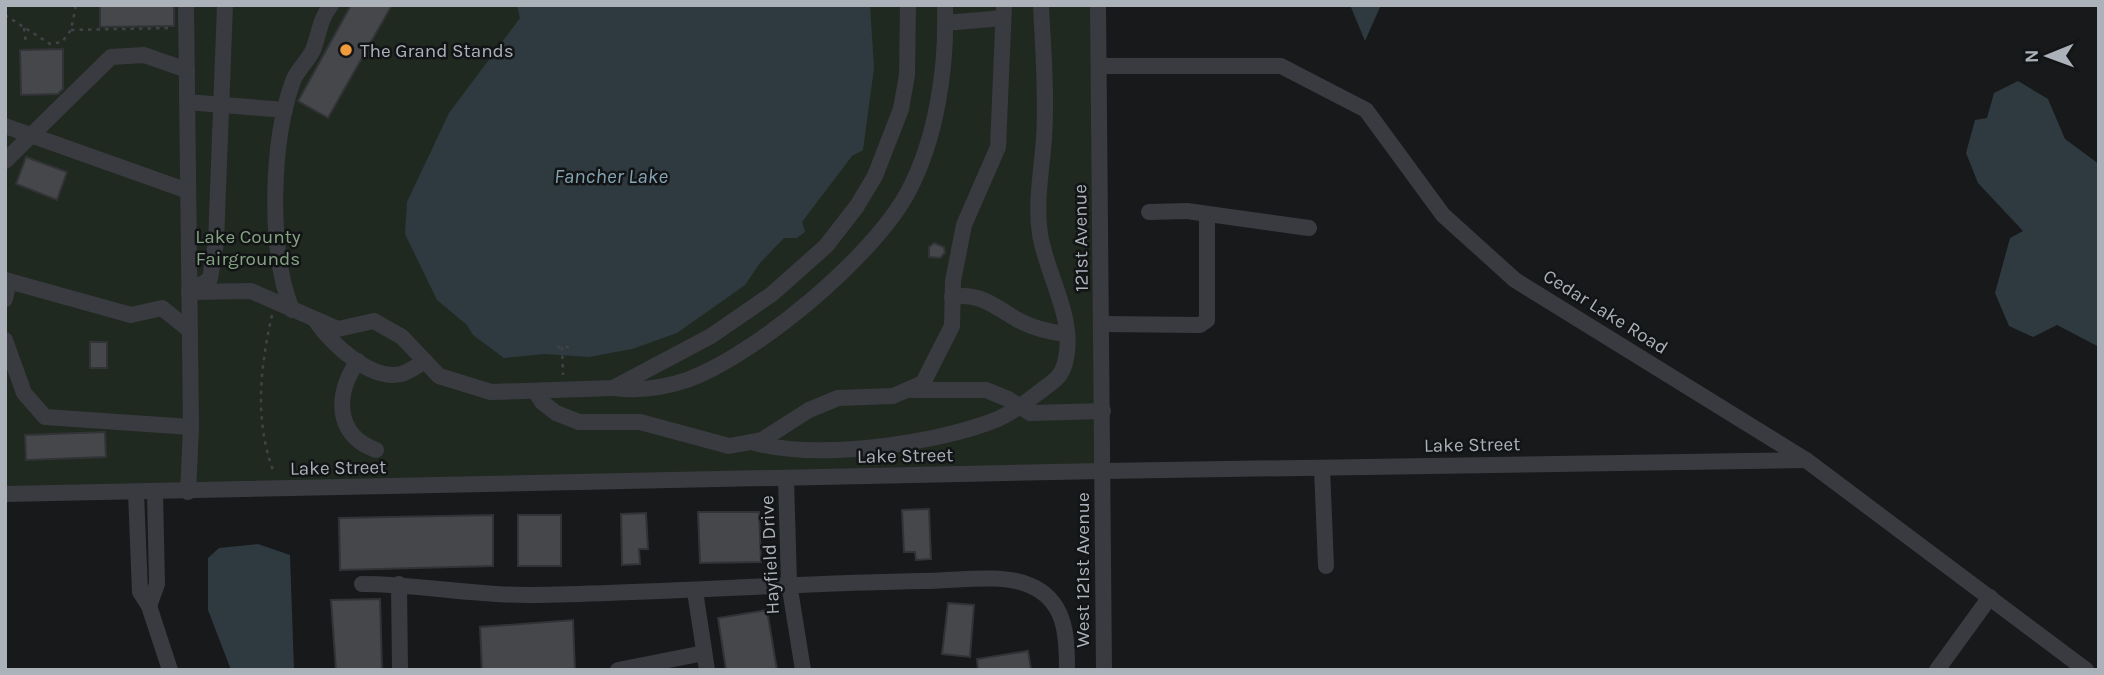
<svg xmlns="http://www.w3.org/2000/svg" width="2104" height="675" viewBox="0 0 2104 675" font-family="Karla,sans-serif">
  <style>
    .green { fill: #202920 }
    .water { fill: #2e3a3f }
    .building { fill: #45474b; stroke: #323337; stroke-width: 2 }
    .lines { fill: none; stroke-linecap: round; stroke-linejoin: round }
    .path { stroke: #404247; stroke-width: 2.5; stroke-dasharray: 3.5 5; stroke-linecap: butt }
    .minor { stroke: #393b40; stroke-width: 16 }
    .poi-dot { fill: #ef9b3c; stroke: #131416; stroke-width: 2.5 }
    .labels { text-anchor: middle; stroke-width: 5; stroke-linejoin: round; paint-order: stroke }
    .poi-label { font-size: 19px; fill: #abb2ba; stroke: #131416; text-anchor: start }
    .park-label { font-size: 19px; fill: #85a483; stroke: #131416 }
    .street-label { font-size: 19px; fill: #abb2ba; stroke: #131416 }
    .water-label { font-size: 21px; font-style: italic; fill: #83a4b4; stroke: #131416 }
  </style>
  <rect width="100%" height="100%" fill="#18191b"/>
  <polygon class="green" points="5,5 1101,5 1103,471 5,493"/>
  <g class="water">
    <polygon points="517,5 870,5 874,68 863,150 852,156 802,222 805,232 797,238 784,238 760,263 745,285 677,333 632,349 589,357 544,354 504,358 473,335 467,325 437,300 405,234 407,202 449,113 520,18"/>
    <polygon points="1350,5 1381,5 1365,41"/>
    <polygon points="2018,81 2048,99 2065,139 2099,164 2099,347 2057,325 2033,337 2009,326 1995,293 2010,238 2023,231 1978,183 1966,153 1975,120 1987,118 1994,93"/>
    <polygon points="258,544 290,555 294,670 231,670 208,610 208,558 219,548"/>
  </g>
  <g class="building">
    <polygon points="100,5 174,5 174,26 100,27"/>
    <polygon points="351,5 392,5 328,118 298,101"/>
    <polygon points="63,49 63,89 58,94 21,95 20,50"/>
    <polygon points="26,157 67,172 57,200 16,184"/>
    <polygon points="934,243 944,247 945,253 940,258 929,257 929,247"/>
    <rect x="90" y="342" width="17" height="26"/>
    <polygon points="105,432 106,457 26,460 25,435"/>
    <polygon points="929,509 931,559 916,560 915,552 904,552 902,510"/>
    <polygon points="698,512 759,512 761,562 700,563"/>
    <polygon points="646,513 648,549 639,549 640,564 622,565 621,514"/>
    <polygon points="493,515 493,566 340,570 339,518"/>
    <rect x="518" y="515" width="43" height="51"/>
    <polygon points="380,599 382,670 336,670 331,600"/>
    <polygon points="948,603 974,605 970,657 942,654"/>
    <polygon points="767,610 777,670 726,670 718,618"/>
    <polygon points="573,620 575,670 482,670 480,627"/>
    <polygon points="1028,651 1031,670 978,670 977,659"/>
  </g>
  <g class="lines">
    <g class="path">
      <polyline points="5,15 50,44 62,42 71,30 76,5"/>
      <polyline points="24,28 26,43"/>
      <polyline points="71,30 172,28"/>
      <path d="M272,315C260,369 254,420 274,473"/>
      <polyline points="557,347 569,347"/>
      <polyline points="562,347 563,375"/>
    </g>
    <g class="minor">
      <polyline points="186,5 191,427 188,492"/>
      <polyline points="1098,5 1104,670"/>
      <polyline points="945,23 1003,18"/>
      <polyline points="1099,66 1281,66 1366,110 1443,215 1515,280 1806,460 2086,670"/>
      <polyline points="187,102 285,110"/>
      <polyline points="5,126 188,191"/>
      <polyline points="5,161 111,57 144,55 187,70"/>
      <polyline points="1149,212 1187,211 1309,228"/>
      <polyline points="5,280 131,315 162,308 188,329"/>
      <polyline points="191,291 210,279 216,242 225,5"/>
      <polyline points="189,292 251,291 338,329 374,321 402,337 439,376 491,392 613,388 711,336 772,294 826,246 857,206 875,176 901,109 907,75 908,5"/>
      <path d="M952,297C981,292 995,307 1018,320C1033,328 1049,332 1066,334"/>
      <polyline points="5,299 9,281"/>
      <path d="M292,310C268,250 271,142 293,81C297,70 308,61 313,50C319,35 320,18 331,5"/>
      <path d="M315,320C331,343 370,381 401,374C409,372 418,365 425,361"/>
      <polyline points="1102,324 1200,325 1207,320 1207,214"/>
      <polyline points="5,340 24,393 45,417 191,427"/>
      <path d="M358,361C335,393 334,435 376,450"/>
      <path d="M614,388C638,391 663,388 687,380C756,355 874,256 908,192C937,138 947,66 945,5"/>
      <polyline points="912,390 986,390 1008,399 1030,413 1103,411"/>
      <polyline points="535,391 542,402 556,413 579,422 640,422 729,446 762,440 809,410 838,398 893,396 923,383 952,326 953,281 964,225 998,147 1004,5"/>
      <path d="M752,442C816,461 936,444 998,419C1013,412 1025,403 1038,393C1050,383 1061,379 1065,363C1077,319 1046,275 1040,234C1035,202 1042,170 1044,138C1047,95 1043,49 1041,5"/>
      <polyline points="1322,468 1326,566"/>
      <polyline points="786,479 789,583 803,670"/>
      <polyline points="136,492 140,592 149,606 170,670"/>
      <polyline points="5,494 1103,471 1806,460"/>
      <path d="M362,584C420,584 474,596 531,595C663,593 793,583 924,581C954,581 1002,573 1029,585C1066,600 1067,635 1067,670"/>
      <polyline points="399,584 400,670"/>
      <polyline points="695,591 707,670"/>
      <polyline points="149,606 157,584 155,492"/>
      <polyline points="618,670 704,653"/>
      <polyline points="1937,670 1990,597"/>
    </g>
  </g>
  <circle class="poi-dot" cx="346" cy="50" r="7"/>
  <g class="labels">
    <g class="poi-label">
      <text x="360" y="57">The Grand Stands</text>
    </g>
    <g class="park-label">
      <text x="248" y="243">Lake County<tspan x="248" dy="22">Fairgrounds</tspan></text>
    </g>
    <g class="street-label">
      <text transform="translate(1080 238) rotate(-91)" y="7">121st Avenue</text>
      <text transform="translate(1606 311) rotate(32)" y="7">Cedar Lake Road</text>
      <text transform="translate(1472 444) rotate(-1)" y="7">Lake Street</text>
      <text transform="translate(905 455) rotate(-1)" y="7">Lake Street</text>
      <text transform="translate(338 467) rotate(-1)" y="7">Lake Street</text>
      <text transform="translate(769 555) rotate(-93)" y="7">Hayfield Drive</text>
      <text transform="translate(1082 570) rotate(-90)" y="7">West 121st Avenue</text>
    </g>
    <g class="water-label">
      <text x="611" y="183">Fancher Lake</text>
    </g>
  </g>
  <rect width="2104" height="675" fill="none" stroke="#abb2ba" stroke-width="14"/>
  <g transform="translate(2048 56) rotate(269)" stroke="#131416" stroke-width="5" paint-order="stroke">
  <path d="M0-5L12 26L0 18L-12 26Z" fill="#abb2ba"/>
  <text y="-10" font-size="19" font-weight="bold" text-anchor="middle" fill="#abb2ba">N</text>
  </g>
</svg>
